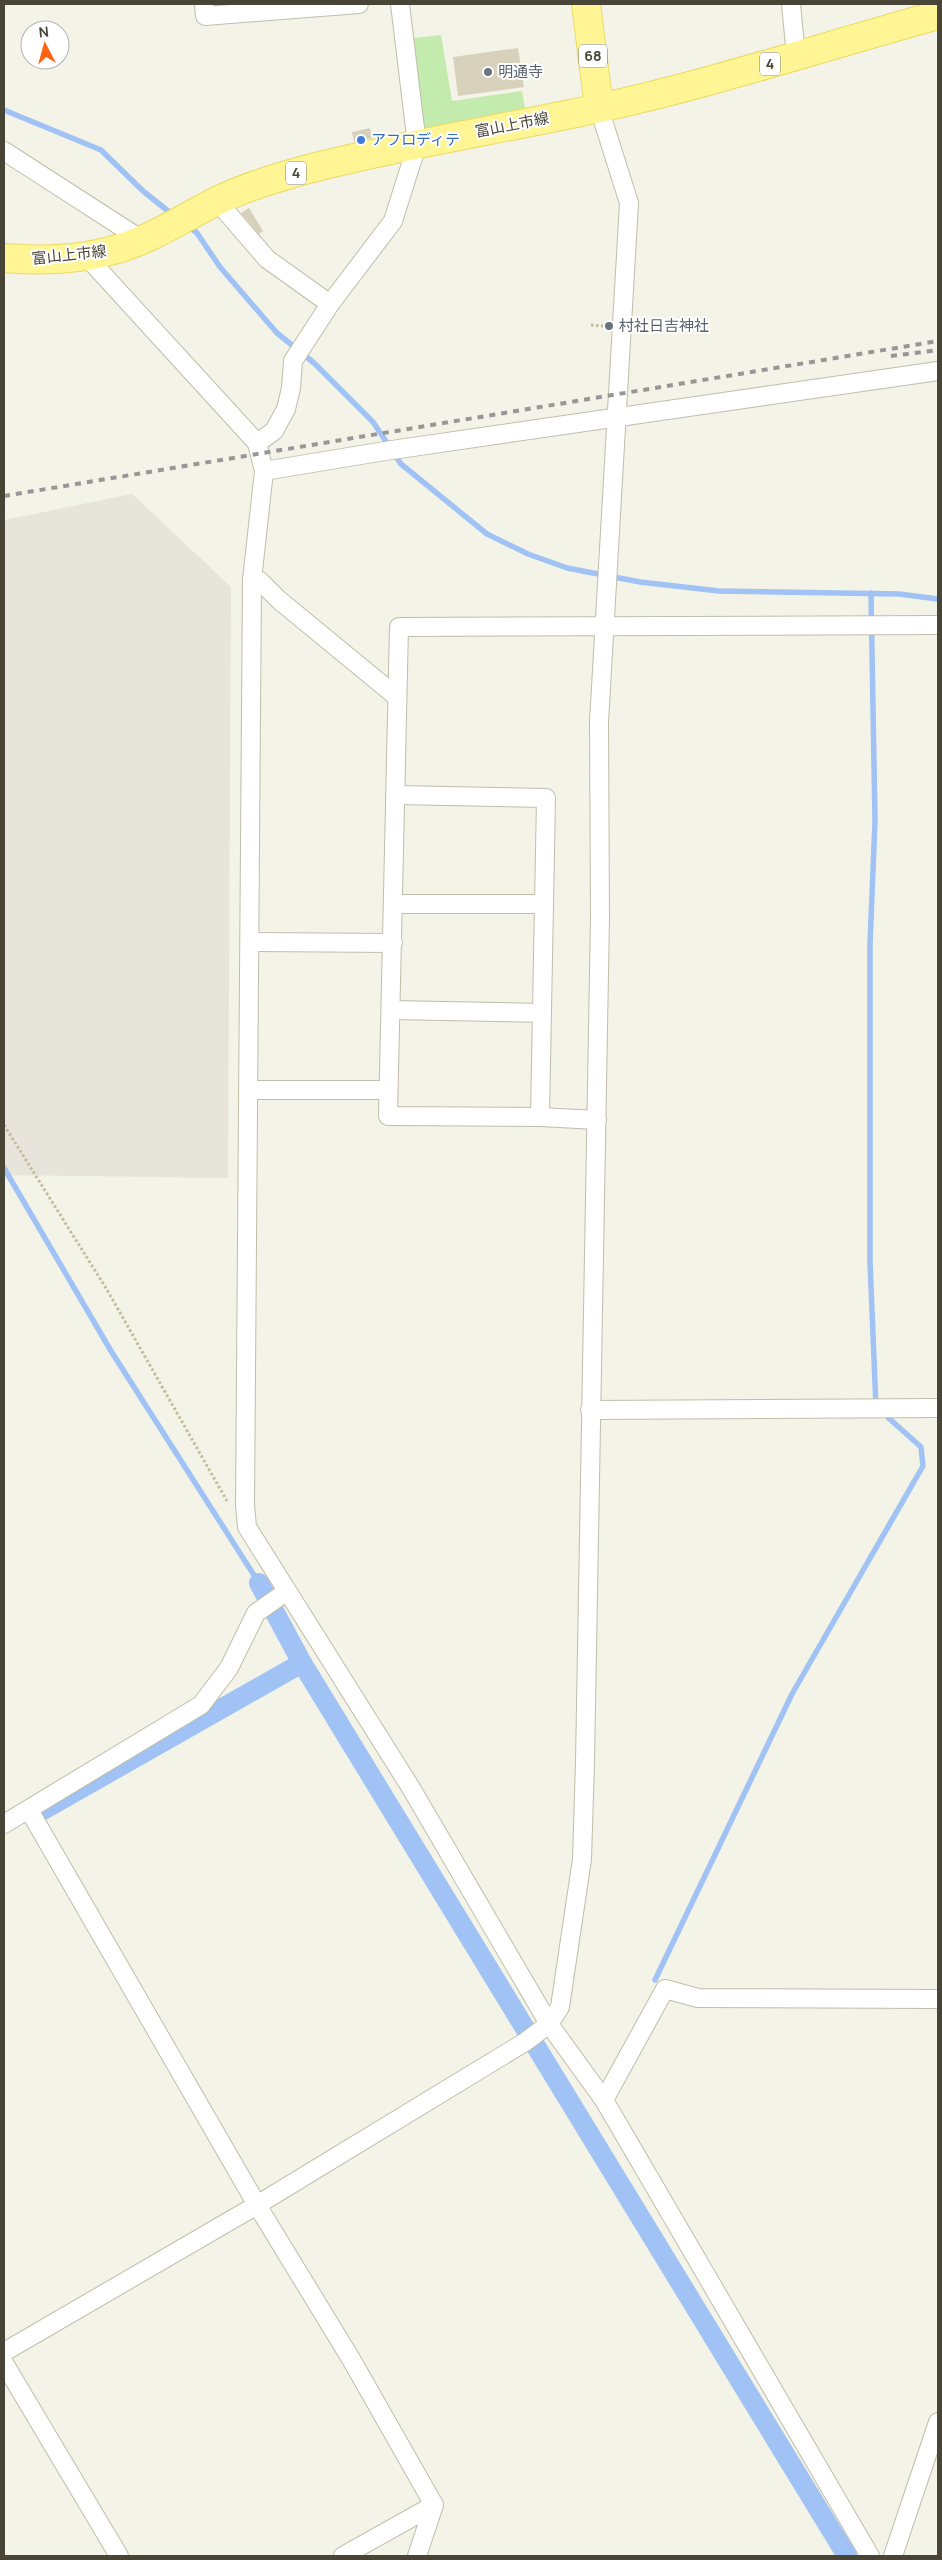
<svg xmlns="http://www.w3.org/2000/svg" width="942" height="2560" viewBox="0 0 942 2560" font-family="Manrope,'Noto Sans JP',sans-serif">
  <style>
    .industrial { fill: #e7e4dc }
    .green { fill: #c4ebae }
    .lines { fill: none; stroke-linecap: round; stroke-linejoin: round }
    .stream { stroke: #a0c2f4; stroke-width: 5.5 }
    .canal { stroke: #a0c2f4; stroke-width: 20 }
    .building { fill: #d7d1bc }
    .minor-casing { stroke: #c0bda9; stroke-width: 20 }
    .primary-casing { stroke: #eada60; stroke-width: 30 }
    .path { stroke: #c3bc9a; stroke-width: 3; stroke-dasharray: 2.5 2.5; stroke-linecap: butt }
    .minor { stroke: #fff; stroke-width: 18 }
    .primary { stroke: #fff595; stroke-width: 28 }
    .rail { stroke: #979797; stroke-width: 4; stroke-dasharray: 6 6; stroke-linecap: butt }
    .worship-dot { fill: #6b7280; stroke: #fff; stroke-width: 2 }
    .shop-dot { fill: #3f7fe0; stroke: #fff; stroke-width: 2 }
    .labels { text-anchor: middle; stroke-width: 4; stroke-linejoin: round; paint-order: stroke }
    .shield { fill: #fff; stroke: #7f7c72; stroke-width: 1 }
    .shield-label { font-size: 14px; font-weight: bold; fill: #484436 }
    .worship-label { font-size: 15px; fill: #5b616d; stroke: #fff; text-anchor: start }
    .street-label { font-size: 15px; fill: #484436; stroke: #fff }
    .shop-label { font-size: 15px; fill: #366cbe; stroke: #fff; text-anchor: start }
  </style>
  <rect width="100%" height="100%" fill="#f4f3e7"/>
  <polygon class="industrial" points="132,494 231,587 228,1178 4,1175 4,520"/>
  <polygon class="green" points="441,35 452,101 522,91 525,108 415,132 406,39"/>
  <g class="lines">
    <g class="stream">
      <polyline points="4,110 101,150 143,191 173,215"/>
      <polyline points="187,225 197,233 220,267 277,333 314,363 373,422 401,464 487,534 528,554 567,568 640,582 719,591 899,594 938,599"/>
      <polyline points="871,593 875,821 870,944 870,1262 876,1407"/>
      <polyline points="4,1168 111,1351 259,1583"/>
      <polyline points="655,1980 792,1694 923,1466 921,1447 883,1413"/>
    </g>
    <g class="canal">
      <polyline points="259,1583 302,1663 847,2556"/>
      <polyline points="43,1810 302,1663"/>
    </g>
  </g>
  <g class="building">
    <polygon points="518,48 524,87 458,96 453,57"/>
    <polygon points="370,128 372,138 354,142 352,132"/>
    <polygon points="249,208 263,231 259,234 241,213"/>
  </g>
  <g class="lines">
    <g class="minor-casing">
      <g id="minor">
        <polyline points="204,4 205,16 359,4"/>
        <polyline points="791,4 796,56"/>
        <polyline points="4,151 142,240"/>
        <polyline points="217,201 267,259 330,304 393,221 417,145 400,4"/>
        <polyline points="86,256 257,443 264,471 252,580 245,1505 247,1527 411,1788 549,2024 604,2100 870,2556"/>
        <polyline points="257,443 274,431 286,409 291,388 293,361 330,304"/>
        <polyline points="264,471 385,451 938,371"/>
        <polyline points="252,580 260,581 279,600 397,697"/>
        <polyline points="395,795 546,798 540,1117"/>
        <polyline points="394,904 544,904"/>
        <polyline points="251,942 393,943"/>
        <polyline points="391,1010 542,1013"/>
        <polyline points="250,1090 388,1090"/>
        <polyline points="597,1120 540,1117 388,1116 399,627 938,625"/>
        <polyline points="590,1410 938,1408"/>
        <polyline points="29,1810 257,2205 351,2359 434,2505"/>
        <polyline points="4,1824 201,1705 229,1668 256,1613 286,1592"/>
        <polyline points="604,2100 665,1989 698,1998 938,1999"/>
        <polyline points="4,2352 257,2205 525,2042 549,2024 560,2007 582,1859 585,1762 600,917 599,722 629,203 599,108"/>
        <polyline points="4,2363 119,2556"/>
        <polyline points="343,2556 434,2505 417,2556"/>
        <polyline points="893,2556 938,2422"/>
      </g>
    </g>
    <g class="primary-casing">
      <g id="primary">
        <polyline points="586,4 599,108"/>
        <path d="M4,258C39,261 76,260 110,251C150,241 184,217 221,199C248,186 279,177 308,169C404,144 503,129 599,108C714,83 825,46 938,15"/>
      </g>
    </g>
    <g class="path">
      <polyline points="591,325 604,326"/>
      <polyline points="4,1125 106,1288 227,1501"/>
    </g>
    <use href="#minor" class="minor"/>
    <use href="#primary" class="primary"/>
    <g class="rail">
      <polyline points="891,356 938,350"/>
      <polyline points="4,496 938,341"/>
    </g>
  </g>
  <g class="worship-dot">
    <circle cx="488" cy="72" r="5"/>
    <circle cx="609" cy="326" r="5"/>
  </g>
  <circle class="shop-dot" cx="361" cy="140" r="5"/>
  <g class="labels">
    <g class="shield">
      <rect x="579" y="44.5" width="28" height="23" rx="4"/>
      <rect x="760" y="52.5" width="20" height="23" rx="4"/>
      <rect x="286" y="161.5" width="20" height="23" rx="4"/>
    </g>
    <g class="shield-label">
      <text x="593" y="61">68</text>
      <text x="770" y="69">4</text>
      <text x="296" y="178">4</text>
    </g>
    <g class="worship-label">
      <text x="498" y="77">明通寺</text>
      <text x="619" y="331">村社日吉神社</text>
    </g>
    <g class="street-label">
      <text transform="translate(512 125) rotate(-11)" y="5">富山上市線</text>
      <text transform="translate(69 255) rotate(-6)" y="5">富山上市線</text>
    </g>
    <g class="shop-label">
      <text x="371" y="145">アフロディテ</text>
    </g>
  </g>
  <rect width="942" height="2560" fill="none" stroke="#484436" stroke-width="10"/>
  <g transform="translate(45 45) rotate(354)"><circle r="24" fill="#ffffff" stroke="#b6b4af"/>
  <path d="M0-4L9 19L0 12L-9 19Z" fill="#ff6313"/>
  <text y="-8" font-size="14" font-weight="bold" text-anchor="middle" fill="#484436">N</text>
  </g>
</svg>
